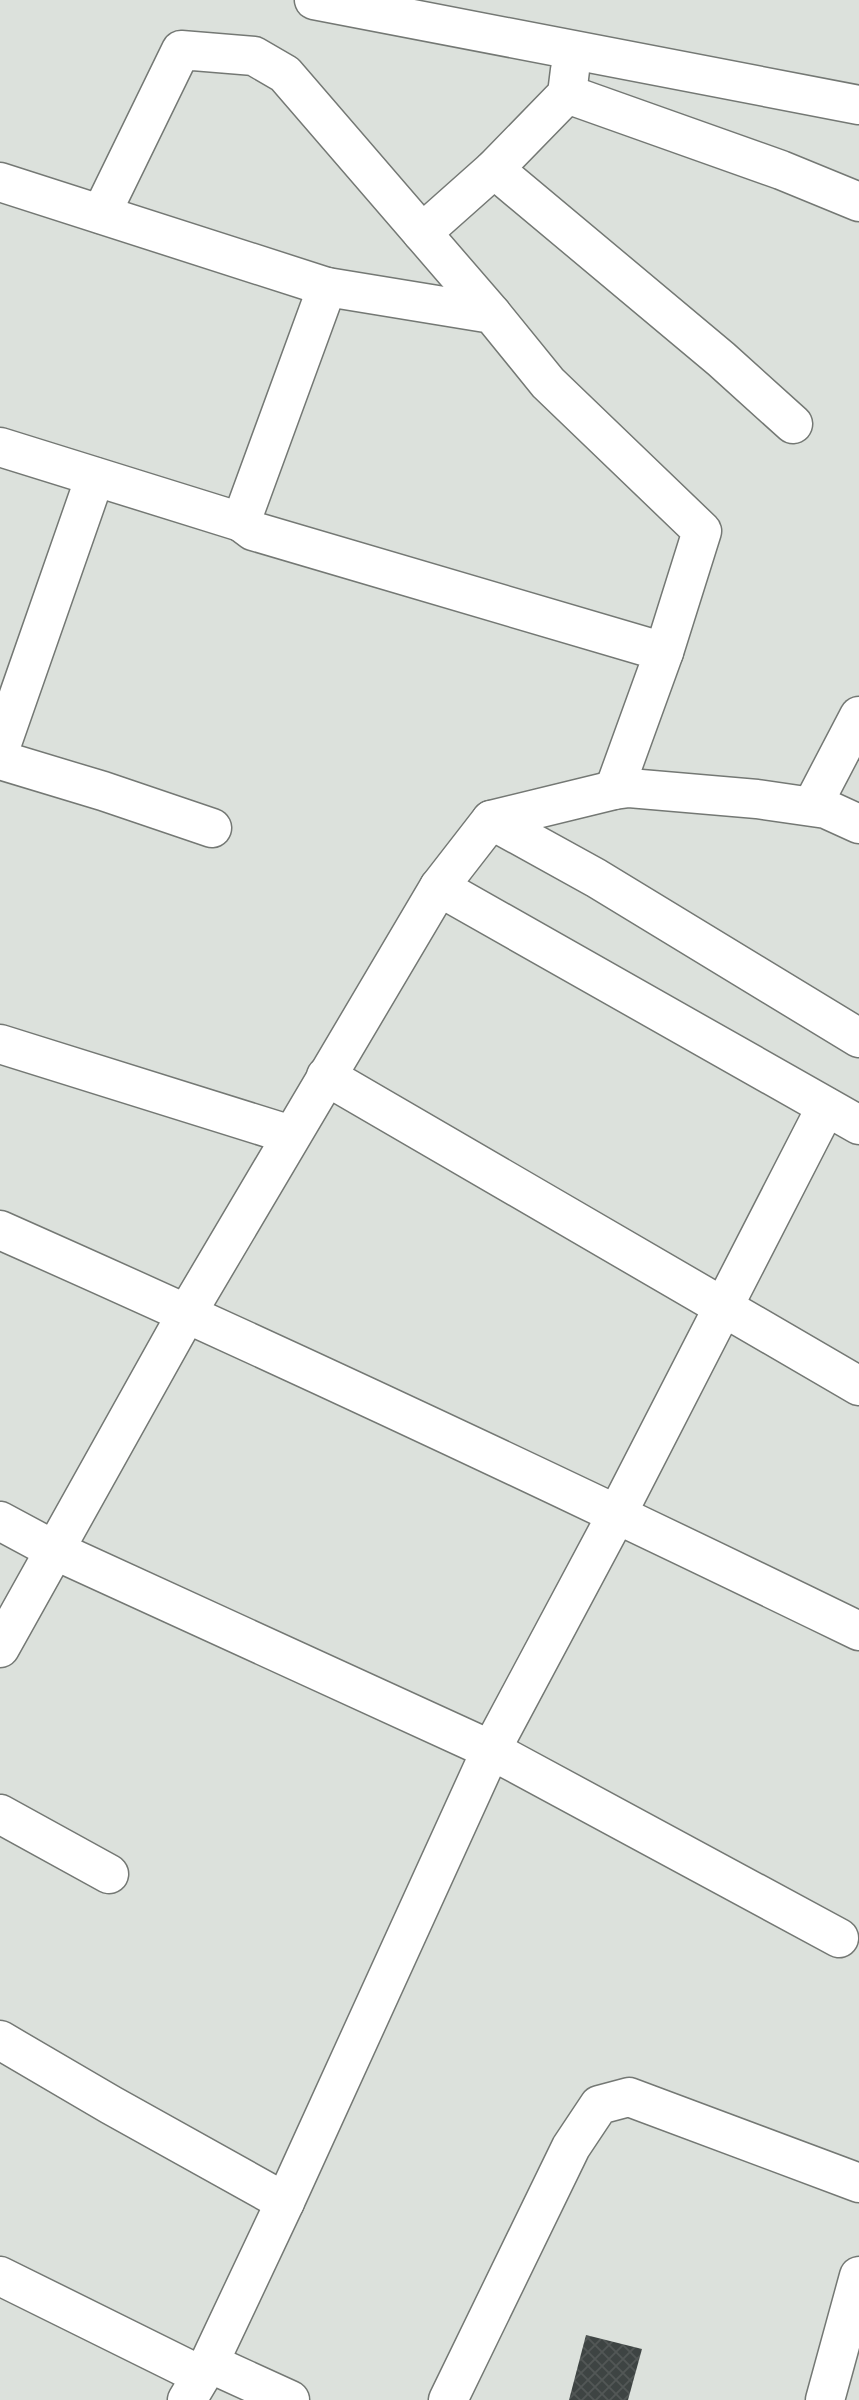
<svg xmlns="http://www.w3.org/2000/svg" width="859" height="2400" viewBox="0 0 859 2400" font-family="'IBM Plex Serif',serif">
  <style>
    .building { fill: url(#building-cross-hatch) }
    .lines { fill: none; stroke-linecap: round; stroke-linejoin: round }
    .minor-casing { stroke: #747874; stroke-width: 41 }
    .minor { stroke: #fff; stroke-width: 38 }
  </style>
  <defs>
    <pattern id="building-cross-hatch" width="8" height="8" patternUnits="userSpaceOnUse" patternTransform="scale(1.75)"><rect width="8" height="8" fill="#3e4443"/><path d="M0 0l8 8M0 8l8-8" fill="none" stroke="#525756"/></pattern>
  </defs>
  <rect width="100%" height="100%" fill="#dce1dc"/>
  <polygon class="building" points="586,2335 642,2349 628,2400 569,2400"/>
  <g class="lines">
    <g class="minor-casing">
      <g id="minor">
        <polyline points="314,0 859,105"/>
        <polyline points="567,94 781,170 859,202"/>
        <polyline points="494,169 721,359 793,424"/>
        <polyline points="0,182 327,287 241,522 0,447"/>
        <polyline points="101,214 181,50 254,56 285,74 492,314"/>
        <polyline points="422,233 494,169 567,94 570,70"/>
        <polyline points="327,287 492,314 548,383 702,531 664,652"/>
        <polyline points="241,522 253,531 664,652 614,790"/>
        <polyline points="0,749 95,477"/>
        <polyline points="0,760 103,791 212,828"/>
        <polyline points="812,806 859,716"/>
        <polyline points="491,820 596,878 859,1038"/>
        <polyline points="439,887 859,1125"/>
        <polyline points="0,1044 291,1135"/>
        <polyline points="326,1076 859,1386"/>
        <path d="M0,1230C289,1358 575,1493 859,1631"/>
        <polyline points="0,1521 54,1550 491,1750 839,1938"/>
        <polyline points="0,1648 187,1313 439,887 491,820 614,790 629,788 757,799 826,809 859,824"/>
        <polyline points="0,1814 109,1874"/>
        <polyline points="0,2040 111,2105 285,2202"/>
        <polyline points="0,2276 200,2375"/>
        <polyline points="209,2363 290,2400"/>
        <polyline points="187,2400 209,2363 285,2202 491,1750 617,1514 826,1107"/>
        <polyline points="448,2400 571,2147 599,2105 629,2097 859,2183"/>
        <polyline points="825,2400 859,2276"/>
      </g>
    </g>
    <use href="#minor" class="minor"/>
  </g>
</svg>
